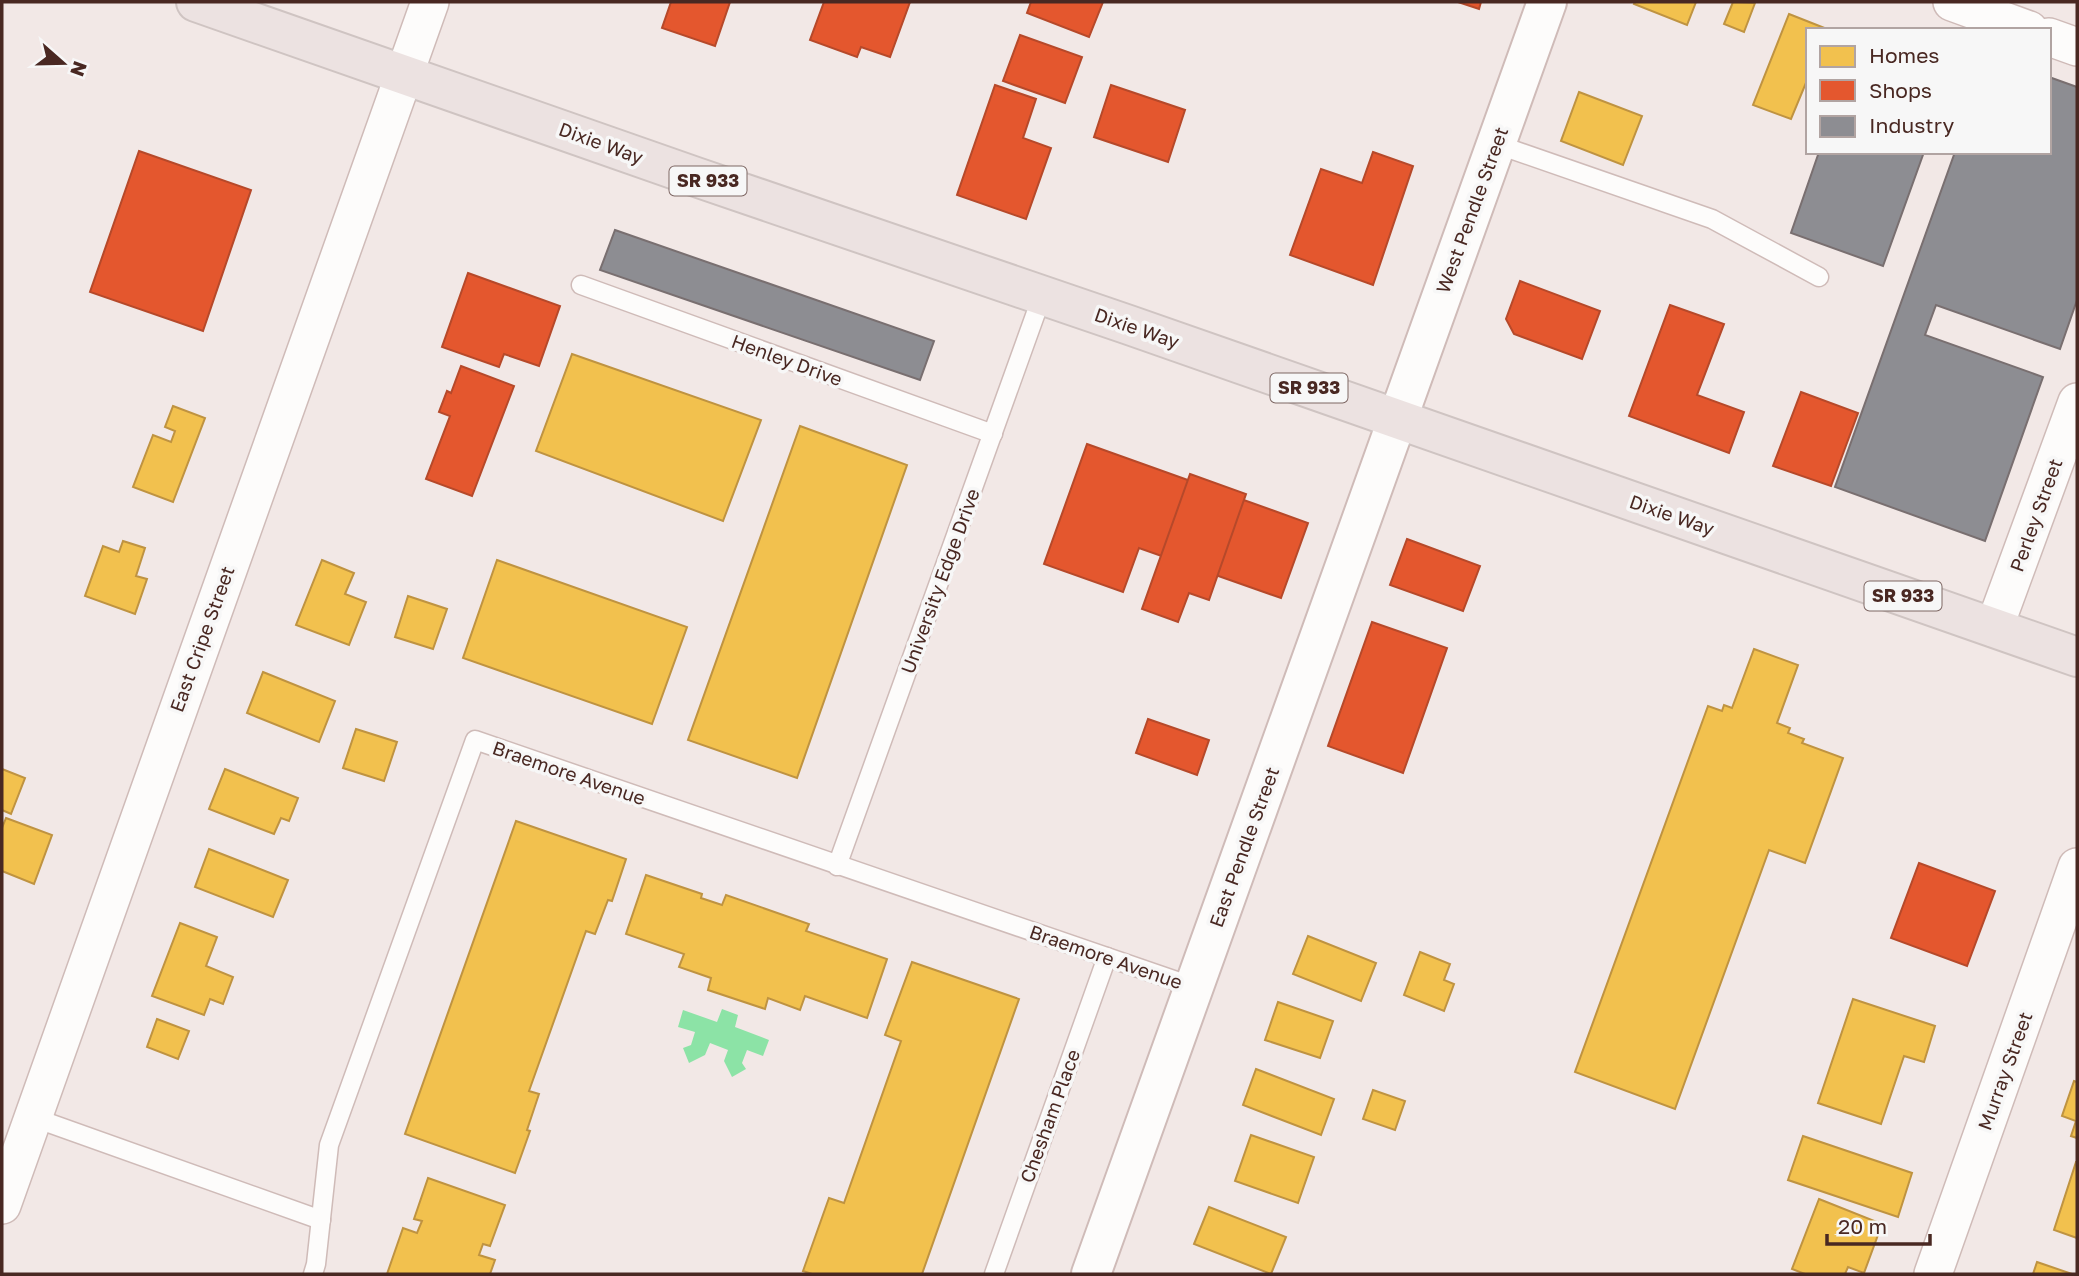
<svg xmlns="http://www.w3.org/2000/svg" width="2079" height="1276" viewBox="0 0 2079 1276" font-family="'Golos Text',sans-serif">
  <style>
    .water { fill: #8ce3a6 }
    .homes { fill: #f2c14e; stroke: #bf9341; stroke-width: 2 }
    .shops { fill: #e4572e; stroke: #b6492a; stroke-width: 2 }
    .industry { fill: #8d8d92; stroke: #796f70; stroke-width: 2 }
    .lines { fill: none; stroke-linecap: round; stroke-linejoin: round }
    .service-casing { stroke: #cfbbb8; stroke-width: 21 }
    .minor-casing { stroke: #cfbbb8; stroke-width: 40 }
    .tertiary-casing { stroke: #cfbbb8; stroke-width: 42 }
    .primary-casing { stroke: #cfc4c2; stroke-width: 42 }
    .service { stroke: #fdfcfb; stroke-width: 18 }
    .minor { stroke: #fdfcfb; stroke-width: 37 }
    .tertiary { stroke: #fdfcfb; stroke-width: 38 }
    .primary { stroke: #ece2e1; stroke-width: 38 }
    .labels { text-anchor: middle; stroke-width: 7; stroke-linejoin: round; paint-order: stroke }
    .shield { fill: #f7f7f7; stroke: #7d6662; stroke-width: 2 }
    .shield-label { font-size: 18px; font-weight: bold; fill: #492822 }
    .street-label { font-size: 19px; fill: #492822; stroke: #f7f7f7 }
  </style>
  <rect width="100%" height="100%" fill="#f2e8e6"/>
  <polygon class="water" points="722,1009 738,1015 735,1027 769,1040 763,1056 747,1050 742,1063 746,1069 732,1077 724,1061 728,1050 710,1043 705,1055 689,1063 683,1048 691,1045 695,1032 678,1027 683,1010 717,1022"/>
  <g class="homes">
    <polygon points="1635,2 1696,2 1687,25 1634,4"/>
    <polygon points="1733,2 1755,3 1744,32 1724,24"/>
    <polygon points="1789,14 1827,29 1808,30 1808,78 1791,119 1753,105"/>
    <polygon points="1579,92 1642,116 1623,165 1561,141"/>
    <polygon points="572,354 761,420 723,521 536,451"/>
    <polygon points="173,406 205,418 173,502 133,487 153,435 171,442 175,431 165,427"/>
    <polygon points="800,426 907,465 797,778 688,740"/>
    <polygon points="123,541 145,548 136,576 147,579 135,614 85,596 103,546 119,552"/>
    <polygon points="322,560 354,573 345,594 366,602 349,645 296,625"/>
    <polygon points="497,560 687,627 652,724 463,658"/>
    <polygon points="408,596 447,609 433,649 395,637"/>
    <polygon points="1754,649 1798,665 1777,723 1790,728 1788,733 1804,739 1802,743 1843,758 1805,863 1769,850 1675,1109 1575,1072 1708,706 1722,711 1724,705 1732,708"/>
    <polygon points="263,672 335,701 319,742 247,713"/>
    <polygon points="356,729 397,742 384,781 343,768"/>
    <polygon points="2,769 25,778 11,814 2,810"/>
    <polygon points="225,769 298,798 289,821 281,818 274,834 209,809"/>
    <polygon points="6,818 52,835 34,884 2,871 2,828"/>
    <polygon points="516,821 626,859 612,901 608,900 595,934 586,931 529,1091 539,1094 527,1130 530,1131 515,1173 405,1134"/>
    <polygon points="209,849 288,880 273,917 195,887"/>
    <polygon points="646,875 702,894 701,898 722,905 726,895 809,924 806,931 887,959 867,1018 805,996 800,1010 768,998 765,1009 708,990 711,978 679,967 684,954 626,934"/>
    <polygon points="180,923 217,937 206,966 233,977 223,1004 210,999 204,1015 152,996"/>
    <polygon points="1308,936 1376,963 1361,1001 1293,974"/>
    <polygon points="1420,952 1450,964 1444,980 1454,984 1444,1011 1404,995"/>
    <polygon points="912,962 1019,999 922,1274 812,1274 803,1271 829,1198 844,1203 901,1041 885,1035"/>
    <polygon points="1853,999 1935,1026 1924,1062 1904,1056 1881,1124 1818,1103"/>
    <polygon points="1278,1002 1333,1021 1320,1058 1265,1040"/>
    <polygon points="157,1019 189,1031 178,1059 147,1047"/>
    <polygon points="1256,1069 1334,1099 1321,1135 1243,1105"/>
    <polygon points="2074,1081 2077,1082 2077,1138 2071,1136 2076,1121 2062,1116"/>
    <polygon points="1373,1090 1405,1101 1395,1130 1363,1119"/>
    <polygon points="1251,1135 1314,1157 1298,1203 1235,1181"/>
    <polygon points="1803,1136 1912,1173 1898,1217 1788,1180"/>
    <polygon points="2076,1162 2077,1162 2077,1238 2054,1230"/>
    <polygon points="428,1178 505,1205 490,1246 483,1244 479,1255 495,1260 490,1274 387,1274 403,1228 417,1233 422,1221 414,1219"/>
    <polygon points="1819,1199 1882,1224 1864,1273 1848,1267 1845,1274 1805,1274 1792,1269"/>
    <polygon points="1209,1207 1286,1237 1271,1274 1194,1244"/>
    <polygon points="2037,1262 2072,1274 2033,1274"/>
  </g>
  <g class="shops">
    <polygon points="671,2 730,2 715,46 662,28"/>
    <polygon points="824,2 910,2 890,57 861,47 857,57 810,40"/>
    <polygon points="1031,2 1103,2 1089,37 1027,13"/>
    <polygon points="1458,2 1481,2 1479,9"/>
    <polygon points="1020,35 1082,57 1065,103 1003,81"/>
    <polygon points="995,85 1036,99 1023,138 1051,148 1026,219 957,195"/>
    <polygon points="1111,85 1185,110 1168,162 1094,137"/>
    <polygon points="139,151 251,190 203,331 90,292"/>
    <polygon points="1373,152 1413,166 1373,285 1290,255 1321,169 1362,183"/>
    <polygon points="468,273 560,306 539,366 504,354 499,367 442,347"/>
    <polygon points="1520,281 1600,311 1582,359 1514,334 1506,319"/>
    <polygon points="1670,305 1724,324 1697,395 1744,412 1729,453 1629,416"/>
    <polygon points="461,366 514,386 472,496 426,479 450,416 439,412 447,391 451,393"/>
    <polygon points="1801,392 1858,413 1831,486 1773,466"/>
    <polygon points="1087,444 1308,523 1281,598 1139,548 1123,592 1044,564"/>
    <polygon points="1190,474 1246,494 1209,600 1189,593 1178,622 1142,609"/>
    <polygon points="1407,539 1480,566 1463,611 1390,585"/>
    <polygon points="1372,622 1447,648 1403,773 1328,746"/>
    <polygon points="1148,719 1209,740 1197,775 1136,753"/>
    <polygon points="1919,863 1995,891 1967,966 1891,938"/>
  </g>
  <g class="industry">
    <polygon points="2049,77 2077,87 2077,300 2060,349 1936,305 1925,335 2043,377 1985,541 1835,487 1955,152 2049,152"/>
    <polygon points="1819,152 1924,152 1883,266 1791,233"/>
    <polygon points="615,230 934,341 920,380 600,270"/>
  </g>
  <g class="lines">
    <g class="service-casing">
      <g id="service">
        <polyline points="1496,144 1712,219 1819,277"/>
        <polyline points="581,285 993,434"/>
        <polyline points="837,866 1042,296"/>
        <polyline points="32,1117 321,1220"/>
        <polyline points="313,1274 316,1264 329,1145 475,740 1194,987"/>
        <polyline points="994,1274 1107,957"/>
      </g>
    </g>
    <g class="minor-casing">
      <g id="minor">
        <polyline points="1952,2 2029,30"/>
        <polyline points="2049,37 2077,47"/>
        <polyline points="1994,628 2077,402"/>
        <polyline points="2,1205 430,2"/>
        <polyline points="1933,1274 2077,867"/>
      </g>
    </g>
    <g class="tertiary-casing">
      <polyline id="tertiary" points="1091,1274 1547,2"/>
    </g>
    <g class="primary-casing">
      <polyline id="primary" points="196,2 696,177 1129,325 2077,657"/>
    </g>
    <use href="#service" class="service"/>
    <use href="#minor" class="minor"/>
    <use href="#tertiary" class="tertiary"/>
    <use href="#primary" class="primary"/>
  </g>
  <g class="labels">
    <g class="shield">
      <rect x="669.5" y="166.5" width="77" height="29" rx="5"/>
      <rect x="1270.5" y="373.5" width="77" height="29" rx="5"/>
      <rect x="1864.5" y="581.5" width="77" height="29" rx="5"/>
    </g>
    <g class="shield-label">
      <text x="708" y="187">SR 933</text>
      <text x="1309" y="394">SR 933</text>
      <text x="1903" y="602">SR 933</text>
    </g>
    <g class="street-label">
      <text transform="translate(601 143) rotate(20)" y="7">Dixie Way</text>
      <text transform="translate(1472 210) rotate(-70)" y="7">West Pendle Street</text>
      <text transform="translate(1137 328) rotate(19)" y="7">Dixie Way</text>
      <text transform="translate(787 360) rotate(20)" y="7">Henley Drive</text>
      <text transform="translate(1672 515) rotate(19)" y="7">Dixie Way</text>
      <text transform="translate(2036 515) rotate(-70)" y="7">Perley Street</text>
      <text transform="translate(940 581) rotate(-70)" y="7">University Edge Drive</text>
      <text transform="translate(202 639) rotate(-70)" y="7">East Cripe Street</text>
      <text transform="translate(569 773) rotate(19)" y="7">Braemore Avenue</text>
      <text transform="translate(1244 847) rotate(-70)" y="7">East Pendle Street</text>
      <text transform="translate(1106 957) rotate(19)" y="7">Braemore Avenue</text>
      <text transform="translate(2005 1071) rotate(-70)" y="7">Murray Street</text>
      <text transform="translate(1050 1116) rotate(-70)" y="7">Chesham Place</text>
    </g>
  </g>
  <rect width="2079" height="1276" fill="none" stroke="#492822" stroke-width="7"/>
  <rect x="1806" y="28" width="245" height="126" fill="#f7f7f7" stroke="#b1a4a2" stroke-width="2"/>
  <rect x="1820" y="46" width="35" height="21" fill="#f2c14e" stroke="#b1a4a2" stroke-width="2"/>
  <text x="1869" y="63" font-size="21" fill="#492822">Homes</text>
  <rect x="1820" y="80" width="35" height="21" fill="#e4572e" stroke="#b1a4a2" stroke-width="2"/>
  <text x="1869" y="98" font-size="21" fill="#492822">Shops</text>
  <rect x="1820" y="116" width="35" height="21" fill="#8d8d92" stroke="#b1a4a2" stroke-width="2"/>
  <text x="1869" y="133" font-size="21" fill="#492822">Industry</text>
  <g transform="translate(63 63) rotate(110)" stroke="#f7f7f7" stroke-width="5" paint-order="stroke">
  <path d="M0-5L12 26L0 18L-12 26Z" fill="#492822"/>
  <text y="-10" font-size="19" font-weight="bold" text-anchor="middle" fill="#492822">N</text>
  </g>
  <path d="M1827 1234v10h103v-10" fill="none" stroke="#492822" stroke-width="3.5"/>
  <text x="1838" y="1234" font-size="21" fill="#492822" stroke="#f7f7f7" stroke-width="5" paint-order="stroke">20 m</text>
</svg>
